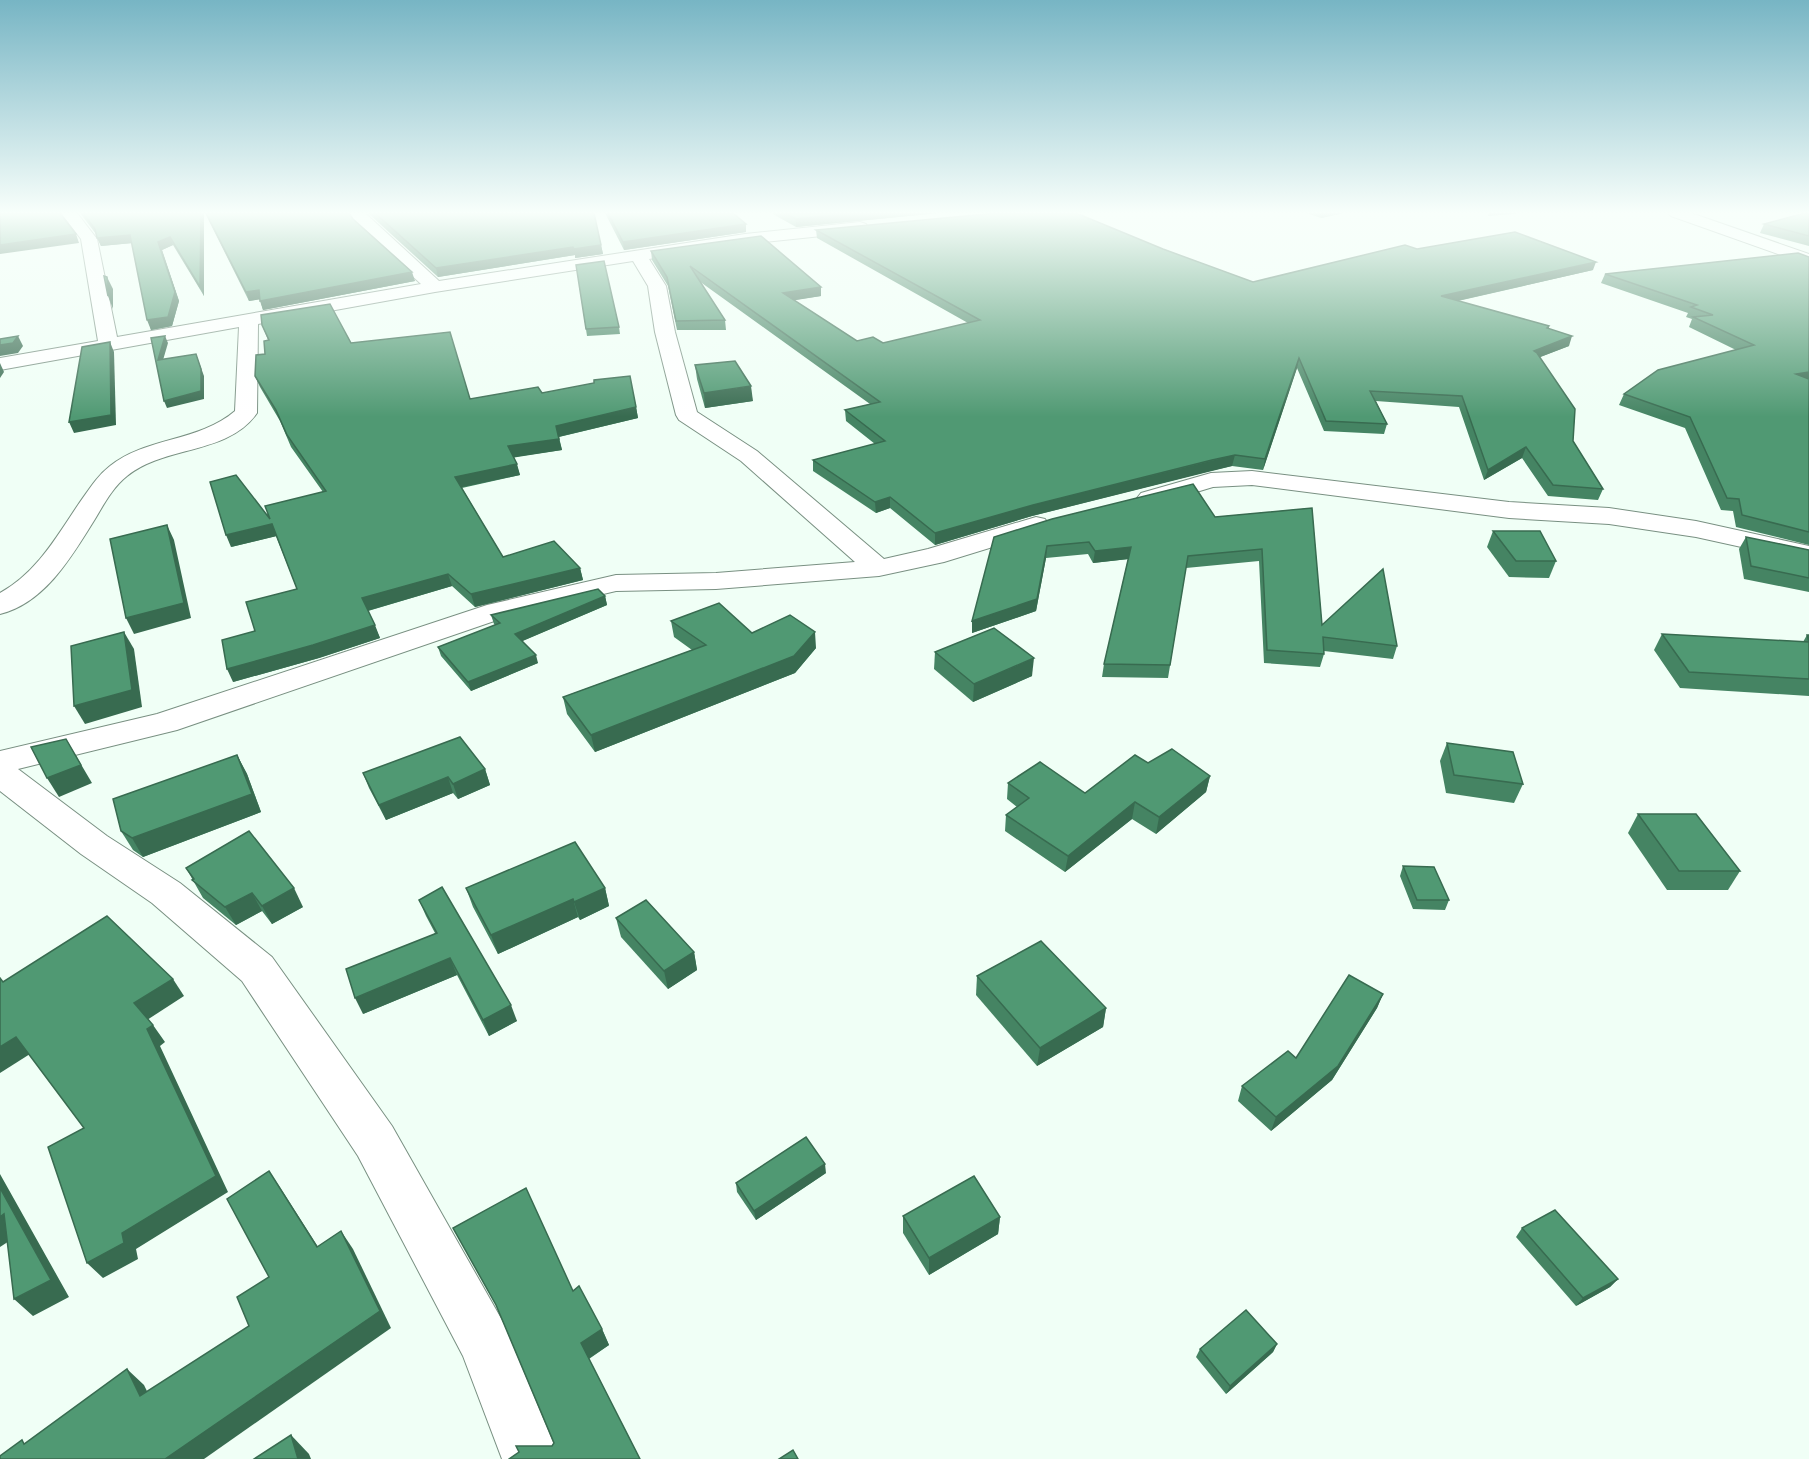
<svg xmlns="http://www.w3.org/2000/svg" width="1809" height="1459" viewBox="0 0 1809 1459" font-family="'Golos Text',sans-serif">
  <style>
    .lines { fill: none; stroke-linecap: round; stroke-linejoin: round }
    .street-casing { stroke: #799082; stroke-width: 2 }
    .street { fill: #fff; fill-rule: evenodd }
    .wall { fill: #458463 }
    .shaded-wall { fill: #386b50 }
    .building { fill: #509973; stroke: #386b50; stroke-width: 1.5 }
  </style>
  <rect width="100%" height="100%" fill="#f0fff6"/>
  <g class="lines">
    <g class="street-casing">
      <g id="street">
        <path d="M61,213H77L97,239L117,337L421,284L357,225L349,213H365L439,281L745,234L860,222L866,224L868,227L860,232L745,244L649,259L666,286L675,332L697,412L757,451L884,559L928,549L1036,517L1045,519L1049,525L1045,531L944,562L879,576L716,589L616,591L506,617L177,730L18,769L107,836L180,883L272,957L392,1126L503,1322L560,1459H502L463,1356L358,1156L242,981L152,903L81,854L0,791V751L157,714L487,605L616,575L716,573L855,562L741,461L679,420L676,415L655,332L648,286L633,261L435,292L258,324L257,413C228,455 165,445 127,476C113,487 104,504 95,519C72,556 45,603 0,614V593C36,573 56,538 78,505C88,491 97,476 110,466C146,437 199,442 235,411L239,327L0,370V358L98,341L81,239Z"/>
        <polygon points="1668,213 1691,213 1809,254 1809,265 1671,216"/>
        <polygon points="1252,471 1509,502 1609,508 1696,521 1809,546 1809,562 1696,537 1609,524 1509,518 1252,485 1213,487 1150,506 1141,503 1137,498 1141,493 1211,473"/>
      </g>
    </g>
    <use href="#street" class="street"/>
  </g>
  <g class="wall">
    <polygon points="80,213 204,213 204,296 173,245 162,250 179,301 172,326 151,330 132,243 101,246 96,234"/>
    <polygon points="205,213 349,213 353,219 415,281 263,310 260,299 249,301"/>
    <polygon points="368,213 594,213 603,254 575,258 575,255 438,277"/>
    <polygon points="605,213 733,213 746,232 624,250"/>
    <polygon points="771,213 939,213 796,227"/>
    <polygon points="1306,213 1344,213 1321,218"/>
    <polygon points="1809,213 1809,246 1760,233 1764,224"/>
    <polygon points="816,230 1163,249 1253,282 1417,249 1593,270 1458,301 1549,326 1549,328 1569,346 1540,357 1573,441 1603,489 1598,500 1548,496 1522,458 1484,480 1459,407 1376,401 1387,424 1384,434 1324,431 1297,368 1263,470 1232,466 1210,471 1032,516 935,545 890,508 876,513 813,471 813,460 875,444 846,421 845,410 870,404 699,281 725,320 726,330 677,330 668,286 652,260 651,251 821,296 794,300 857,341 883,343 968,323 817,238"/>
    <polygon points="1809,257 1809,545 1736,527 1733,511 1721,510 1685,428 1619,405 1624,394 1736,350 1689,327 1692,319 1686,317 1688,313 1601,283 1605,274"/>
    <polygon points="576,265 619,327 620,334 587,336"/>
    <polygon points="262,325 351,343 470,399 542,393 636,407 638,418 559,437 562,450 514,457 520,475 462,488 503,557 580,568 583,580 475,607 452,586 368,611 380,638 319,658 233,682 255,631 297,589 276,536 231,547 270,519 323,492 291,447 280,421 260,387 255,376 265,354 268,340"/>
    <polygon points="695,365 753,401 705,408 697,379"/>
    <polygon points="1312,508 1322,625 1397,646 1393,659 1324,651 1324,654 1320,667 1264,663 1259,561 1186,568 1168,678 1102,677 1104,664 1128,559 1093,563 1088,554 1046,558 1036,611 972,633 994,537"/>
    <polygon points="1493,531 1556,561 1549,578 1509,577 1487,547"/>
    <polygon points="1746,537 1809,550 1809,592 1744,579 1739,549"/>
    <polygon points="605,596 607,605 522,641 538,663 471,691 441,656 438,647 495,625 494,624 491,615"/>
    <polygon points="671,621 752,633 816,648 795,673 595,752 567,714 563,697 692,650 674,637"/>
    <polygon points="1662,634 1803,642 1807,635 1809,635 1809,696 1680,688 1654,650"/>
    <polygon points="935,652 1032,676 973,702 934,669"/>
    <polygon points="1447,743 1523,784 1514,803 1446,793 1440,761"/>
    <polygon points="237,755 247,774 261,812 143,857 133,850 121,831"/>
    <polygon points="1148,763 1210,776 1206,792 1156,834 1132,819 1065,872 1005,831 1006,815 1017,807 1007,799 1008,783 1085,793"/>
    <polygon points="485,769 490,785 458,799 453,793 386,820 369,788 363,773"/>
    <polygon points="1638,814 1740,871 1728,890 1667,890 1628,833"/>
    <polygon points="1403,866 1449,900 1445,910 1413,909 1400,876"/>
    <polygon points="186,868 303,907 272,924 262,911 236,925 203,898"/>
    <polygon points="466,888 605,888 609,906 580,920 578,917 498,954 473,907"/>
    <polygon points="419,900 517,1021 489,1036 457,975 363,1014 435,933 426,916"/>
    <polygon points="616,918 694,952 697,970 668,989 621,937"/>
    <polygon points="977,976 1106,1008 1103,1027 1037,1066 976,995"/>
    <polygon points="1383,994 1377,1008 1332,1080 1271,1131 1238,1101 1242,1086 1296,1058"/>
    <polygon points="826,1173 756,1220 737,1192 736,1183"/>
    <polygon points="903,1216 1000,1217 998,1234 929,1275 903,1233"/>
    <polygon points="453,1228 573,1291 602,1329 609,1345 589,1359 640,1459 519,1452 552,1446 554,1443 499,1310"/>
    <polygon points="1522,1228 1618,1279 1610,1287 1576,1306 1516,1237"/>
    <polygon points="1277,1344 1273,1352 1226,1394 1196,1357 1200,1349"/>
  </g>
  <g class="shaded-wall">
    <polygon points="201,213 204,213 204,296 200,287"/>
    <polygon points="856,213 939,213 796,227 796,219"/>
    <polygon points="1322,213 1344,213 1321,218"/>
    <polygon points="1489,213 1524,213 1488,216"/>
    <polygon points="746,224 746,232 624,250 623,242"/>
    <polygon points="76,234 79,243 0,254 0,245"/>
    <polygon points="130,235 133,243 101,246 97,238"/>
    <polygon points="170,237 173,245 162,250 179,301 172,326 151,330 147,320 158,242"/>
    <polygon points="601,245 603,254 575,258 575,255 438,277 436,268 573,247"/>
    <polygon points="1596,262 1593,270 1439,305 1441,296"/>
    <polygon points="412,272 415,281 263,310 260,301"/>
    <polygon points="107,277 113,289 113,309 108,296"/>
    <polygon points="821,287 821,296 784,302 783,293"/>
    <polygon points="259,290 262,299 249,301 246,292"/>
    <polygon points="18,336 23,346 18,353 0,356 0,345"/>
    <polygon points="165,336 168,343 161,367 158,360"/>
    <polygon points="1572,336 1569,346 1530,361 1534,351"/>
    <polygon points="110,342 114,352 116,425 74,433 69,422"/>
    <polygon points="196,354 204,376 204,399 167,408 164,401"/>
    <polygon points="1299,358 1297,368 1263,470 1265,459"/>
    <polygon points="0,363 4,372 0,378"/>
    <polygon points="1809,372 1809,381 1796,374"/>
    <polygon points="751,386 753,401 705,408 704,393"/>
    <polygon points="636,407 638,418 558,437 556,426"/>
    <polygon points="559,439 562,450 511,458 508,446"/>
    <polygon points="1526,447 1522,458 1484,480 1488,470"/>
    <polygon points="1235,455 1232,466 1032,516 935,545 935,533 1033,505"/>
    <polygon points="517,464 520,475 458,488 455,477"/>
    <polygon points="890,497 890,508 876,513 875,502"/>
    <polygon points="272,524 277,536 231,547 226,535"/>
    <polygon points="167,525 174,540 191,618 134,634 126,618"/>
    <polygon points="1047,546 1046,558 1036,611 972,633 972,621"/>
    <polygon points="1131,547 1129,559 1093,563 1095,551"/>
    <polygon points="580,568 583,580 475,607 471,594"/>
    <polygon points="448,574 452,586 367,611 362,598"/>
    <polygon points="605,596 607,605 518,643 515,634"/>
    <polygon points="375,625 380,638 319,658 233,682 227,669"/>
    <polygon points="124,632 134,649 142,707 85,724 74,706"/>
    <polygon points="815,632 816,648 795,673 595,752 591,735"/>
    <polygon points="536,655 538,663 471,691 468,682"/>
    <polygon points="1034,658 1032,676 973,702 974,684"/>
    <polygon points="66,739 92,783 59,797 47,778"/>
    <polygon points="237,755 247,774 261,812 143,857 132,838"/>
    <polygon points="485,769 490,785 458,799 453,784"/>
    <polygon points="1210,776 1206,792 1156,834 1159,817"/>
    <polygon points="448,777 453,793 386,820 379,805"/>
    <polygon points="1135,802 1132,819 1065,872 1068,856"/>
    <polygon points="294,888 303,907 272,924 262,906"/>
    <polygon points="605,888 609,906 580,920 574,902"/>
    <polygon points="252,893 262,911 236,925 225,907"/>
    <polygon points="573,899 578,917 498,954 491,935"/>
    <polygon points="694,952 697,970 668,989 664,971"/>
    <polygon points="450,958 457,975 363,1014 355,998"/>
    <polygon points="173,979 184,996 147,1020 134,1003"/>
    <polygon points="1383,994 1377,1008 1332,1080 1271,1131 1276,1117"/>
    <polygon points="511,1005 517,1021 489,1036 483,1020"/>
    <polygon points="1106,1008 1103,1027 1037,1066 1040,1048"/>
    <polygon points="153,1025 165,1042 160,1046 228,1192 136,1249 138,1259 103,1278 87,1263 122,1233 147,1029"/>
    <polygon points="16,1037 30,1054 0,1073 0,1047"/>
    <polygon points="825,1164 826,1173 756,1220 754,1211"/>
    <polygon points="269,1171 281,1189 329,1264 317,1247"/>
    <polygon points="0,1174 69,1297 33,1316 14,1299 51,1280 0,1188"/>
    <polygon points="4,1214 23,1232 0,1247 0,1217"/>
    <polygon points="1000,1217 998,1234 929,1275 929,1258"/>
    <polygon points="341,1231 353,1249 391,1328 204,1459 165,1459"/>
    <polygon points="1618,1279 1610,1287 1576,1306 1583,1298"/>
    <polygon points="602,1329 609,1345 588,1359 581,1343"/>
    <polygon points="1277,1344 1273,1352 1226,1394 1230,1386"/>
    <polygon points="127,1369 144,1385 157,1412 140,1396"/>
    <polygon points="291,1435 309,1454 311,1459 298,1459"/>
  </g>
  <g class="building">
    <polygon points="0,213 60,213 76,234 0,245"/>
    <polygon points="83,213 201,213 200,287 170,237 158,242 175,292 168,317 147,320 130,235 97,238 95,229"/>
    <polygon points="206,213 349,213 353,219 412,272 260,301 259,290 246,292"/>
    <polygon points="375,213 594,213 601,245 574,249 573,247 436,268"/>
    <polygon points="608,213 733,213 746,224 623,242"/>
    <polygon points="785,213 856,213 796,219"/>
    <polygon points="997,213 1076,213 1163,249 1253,282 1405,245 1417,249 1515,232 1596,262 1441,296 1549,326 1547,328 1572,336 1534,351 1537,353 1575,409 1573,441 1603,489 1553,485 1526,447 1488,470 1462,396 1370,391 1387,424 1326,421 1299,358 1265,459 1235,455 1212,460 1033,505 935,533 890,497 875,502 813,460 885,441 845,410 880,402 690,266 725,320 676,321 667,277 651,251 761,236 821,287 783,293 857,341 873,337 883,343 980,320 816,230"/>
    <polygon points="1805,213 1809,213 1809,236 1764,224"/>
    <polygon points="1798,253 1809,257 1809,372 1796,374 1809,379 1809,532 1742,515 1739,499 1727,498 1690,417 1624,394 1658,370 1754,345 1693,317 1713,315 1691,307 1697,305 1605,274"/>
    <polygon points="604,261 619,327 586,329 576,265"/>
    <polygon points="104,276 107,277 108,296"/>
    <polygon points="330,304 351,343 450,332 470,399 538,387 542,393 594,383 594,380 630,376 636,407 556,426 559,439 508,446 517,464 455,477 503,557 554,541 580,568 471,594 448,574 362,598 375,625 313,645 227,669 222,640 255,631 246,602 297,589 272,524 226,535 210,482 236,475 270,519 265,506 326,491 287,435 276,410 255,376 256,355 265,354 264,341 269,340 262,325 261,315"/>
    <polygon points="18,336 13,343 0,345 0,339"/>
    <polygon points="165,336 158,360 196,354 201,369 201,391 164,401 151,338"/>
    <polygon points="110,342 111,415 69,422 82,347"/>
    <polygon points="735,361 751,386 704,393 695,365"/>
    <polygon points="1193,484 1215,517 1312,508 1322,625 1383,569 1397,646 1323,637 1324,654 1267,650 1262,549 1188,556 1170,665 1104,664 1131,547 1095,551 1089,542 1047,546 1037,599 972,621 994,537 1052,519"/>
    <polygon points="167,525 184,603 126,618 110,539"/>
    <polygon points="1493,531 1540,531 1556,561 1516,561"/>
    <polygon points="1746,537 1809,550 1809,578 1751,566"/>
    <polygon points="598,589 605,596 515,634 536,655 468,682 438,647 500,623 491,615"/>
    <polygon points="719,603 752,633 790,615 815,632 794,656 591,735 563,697 706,645 671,621"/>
    <polygon points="994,628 1034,658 974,684 935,652"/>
    <polygon points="124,632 132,690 74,706 71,646"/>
    <polygon points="1662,634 1809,642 1807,635 1809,635 1809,679 1689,672"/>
    <polygon points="460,737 485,769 453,784 448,777 379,805 363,773"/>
    <polygon points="66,739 81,765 47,778 31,747"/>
    <polygon points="1447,743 1513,752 1523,784 1454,775"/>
    <polygon points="1172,749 1210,776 1159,817 1135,802 1068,856 1006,815 1029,798 1008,783 1040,762 1085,793 1135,755 1148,763"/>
    <polygon points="237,755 252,794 132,838 121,831 113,799"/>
    <polygon points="1638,814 1696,814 1740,871 1679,871"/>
    <polygon points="249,831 294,888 262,906 252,893 225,907 192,880 194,879 186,868"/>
    <polygon points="575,842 605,888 574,902 573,899 491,935 466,888"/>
    <polygon points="1403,866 1434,867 1449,900 1417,900"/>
    <polygon points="442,887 511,1005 483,1020 450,958 355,998 346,969 437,933 419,900"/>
    <polygon points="646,900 694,952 664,971 616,918"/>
    <polygon points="107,916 173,979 134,1003 153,1025 147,1029 216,1176 122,1233 124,1243 87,1263 48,1147 84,1128 16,1037 0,1047 0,978 3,982"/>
    <polygon points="1041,941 1106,1008 1040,1048 977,976"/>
    <polygon points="1349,975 1383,994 1338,1066 1276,1117 1242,1086 1288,1051 1296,1058"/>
    <polygon points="806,1137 825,1164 754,1211 736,1183"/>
    <polygon points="269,1171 317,1247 341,1231 380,1311 165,1459 0,1459 0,1456 22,1440 24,1444 127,1369 140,1396 249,1326 237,1297 269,1277 227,1199"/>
    <polygon points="974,1176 1000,1217 929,1258 903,1216"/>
    <polygon points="0,1188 51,1280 14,1299 4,1214 0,1217"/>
    <polygon points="526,1188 573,1291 579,1286 602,1329 581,1343 640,1459 509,1459 519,1452 516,1446 552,1446 554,1443 496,1305 453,1228"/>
    <polygon points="1555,1210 1618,1279 1583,1298 1522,1228"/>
    <polygon points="1246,1310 1277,1344 1230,1386 1200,1349"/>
    <polygon points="291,1435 298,1459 254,1459"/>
    <polygon points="793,1450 798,1459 779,1459"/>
  </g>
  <linearGradient id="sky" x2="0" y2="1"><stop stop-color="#77b5c4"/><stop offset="0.51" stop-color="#f8fffb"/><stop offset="1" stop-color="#f8fffb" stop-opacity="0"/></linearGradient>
  <rect width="1809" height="417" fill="url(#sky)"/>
</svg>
